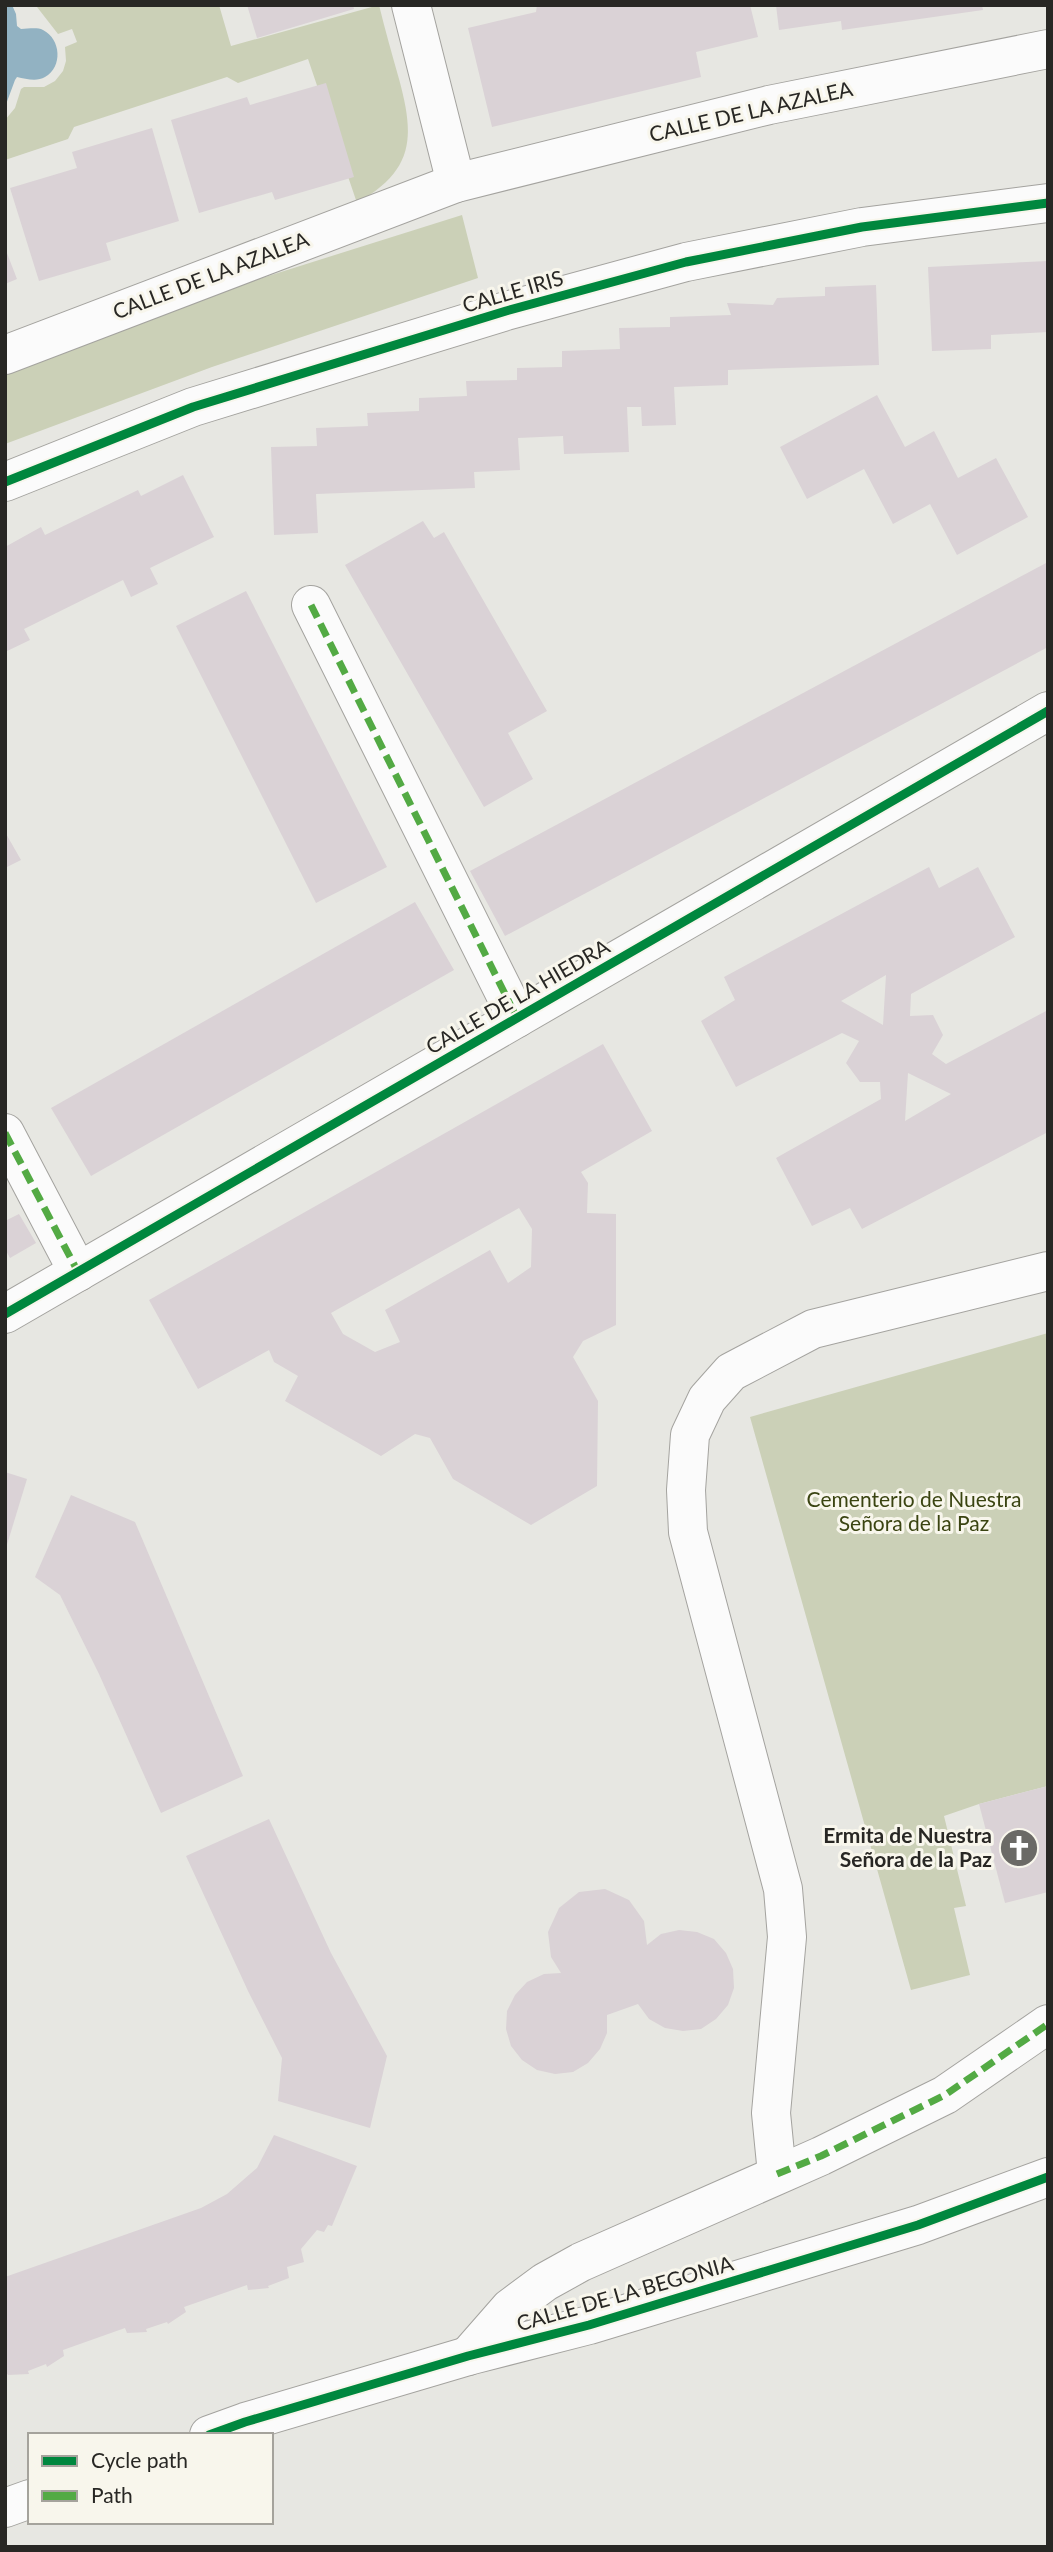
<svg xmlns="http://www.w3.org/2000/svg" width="1053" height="2552" viewBox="0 0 1053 2552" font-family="Lato,sans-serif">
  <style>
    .green { fill: #cbd0b7 }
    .water { fill: #92b2c2 }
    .building { fill: #dad2d6; fill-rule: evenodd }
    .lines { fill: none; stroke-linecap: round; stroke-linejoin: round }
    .minor-casing { stroke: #a4a39f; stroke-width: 40 }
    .minor { stroke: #fbfbfb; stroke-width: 38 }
    .quiet { stroke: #53aa44; stroke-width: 7; stroke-dasharray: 14 7; stroke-linecap: butt }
    .cycleway-casing { stroke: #f8f6ec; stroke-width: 13 }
    .cycleway { stroke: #00873e; stroke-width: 9 }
    .labels { text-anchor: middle; stroke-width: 6; stroke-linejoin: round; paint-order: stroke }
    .street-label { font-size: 21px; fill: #282724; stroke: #f8f6ec }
    .park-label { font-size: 21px; fill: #3a4411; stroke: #f8f6ec }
    .poi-label { font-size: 21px; font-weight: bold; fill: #282724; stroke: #f8f6ec; text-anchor: end }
  </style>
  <rect width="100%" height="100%" fill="#e7e7e2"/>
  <g class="green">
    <path d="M30,5H219L231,46L379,5C385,30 392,54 399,79C415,138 414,170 357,203L308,59L238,83L227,77L74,127L68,139L5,160V120L15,108L21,89L24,87H44L55,81L63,71L66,61L65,47L77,42L72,29L58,34L37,7Z"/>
    <polygon points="462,215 478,278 212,367 5,444 5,369 179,304"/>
    <polygon points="1048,1333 1048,1786 979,1804 944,1816 966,1906 954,1908 970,1975 911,1990 750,1417"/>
  </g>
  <path class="water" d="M5,5H12L16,14L17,26L21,29C28,29 37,27 43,30C61,39 63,67 45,77C37,82 26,79 17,77L15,80L5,107Z"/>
  <g class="building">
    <polygon points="247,5 353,5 354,9 257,38"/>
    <polygon points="537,5 750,5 758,37 696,52 701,77 492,127 468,28 536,12"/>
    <polygon points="776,5 982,5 983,10 842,30 841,21 779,30"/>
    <polygon points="326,83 354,177 275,200 272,192 199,213 171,120 247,97 250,105"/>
    <polygon points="152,128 179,221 106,243 111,260 39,281 10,188 77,168 72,152"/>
    <polygon points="5,248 17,279 5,284"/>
    <polygon points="1048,261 1048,332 991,335 991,349 932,351 928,267"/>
    <polygon points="876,285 879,365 728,370 728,385 674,387 676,425 642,426 641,407 627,407 629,452 564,454 563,436 518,438 520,470 474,472 475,488 316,494 318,533 274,535 271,447 317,446 316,428 368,426 367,413 419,411 419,398 467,396 466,381 517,380 517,368 562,367 562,351 620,349 619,328 670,327 670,317 731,315 727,303 773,305 777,298 825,296 825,287"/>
    <polygon points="877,395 905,447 934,431 958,478 996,458 1028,517 957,555 930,504 893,524 864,469 807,499 780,447"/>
    <polygon points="183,475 214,537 150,568 158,584 131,597 123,580 24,629 30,640 5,652 5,547 41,527 45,535 138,490 141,496"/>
    <polygon points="423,521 434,538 444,532 547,711 508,733 533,779 484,807 345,565"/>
    <polygon points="1048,562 1048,647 505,936 470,871"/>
    <polygon points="246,591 387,867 316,903 176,626"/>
    <polygon points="5,832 21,860 5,868"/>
    <path d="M929,867L939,888L978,867L1015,937L911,994L910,1016L933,1015L943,1035L932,1054L946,1064L1048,1010V1132L862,1229L850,1208L812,1226L776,1158L881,1099L880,1082H860L846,1063L859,1041L842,1033L736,1087L701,1021L735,1000L724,977ZM886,975L883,1025L841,1001ZM908,1073L951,1094L905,1121Z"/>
    <polygon points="415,902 454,970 91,1176 51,1108"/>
    <path d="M603,1044L652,1131L581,1172L588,1183L587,1213L616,1214V1325L583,1341L573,1357L598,1401L597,1486L531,1525L453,1479L430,1438L415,1434L381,1456L285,1401L298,1376L274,1362L269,1350L198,1389L149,1300ZM519,1208L532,1229L531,1267L508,1283L490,1250L385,1310L400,1342L375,1352L343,1334L331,1313Z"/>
    <polygon points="19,1214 36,1243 10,1258 5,1249 5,1221"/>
    <polygon points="5,1472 27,1479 6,1548 5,1548"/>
    <polygon points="71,1495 135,1522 243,1776 161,1813 99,1674 60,1595 35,1577"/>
    <polygon points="1048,1786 1048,1892 1005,1903 979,1804"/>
    <polygon points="269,1819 331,1953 387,2056 370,2128 278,2101 282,2058 248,1991 186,1856"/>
    <polygon points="605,1889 629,1900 644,1921 647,1945 661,1934 679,1930 697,1932 714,1939 726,1953 733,1969 734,1988 728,2005 716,2019 701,2029 683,2031 665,2028 649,2019 638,2004 607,2015 607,2033 600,2049 588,2063 573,2072 555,2074 537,2070 522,2060 511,2046 506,2029 507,2011 515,1995 527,1982 544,1974 561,1973 551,1957 548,1932 559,1908 579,1892"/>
    <polygon points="274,2135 357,2166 332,2226 328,2225 324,2232 317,2230 301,2249 304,2262 287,2267 289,2278 268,2286 269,2288 248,2290 247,2285 184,2307 186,2312 168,2324 167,2322 146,2329 147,2332 127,2333 125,2328 63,2350 64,2356 47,2367 46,2364 28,2371 29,2374 8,2375 5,2371 5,2277 201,2208 227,2194 257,2168"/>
  </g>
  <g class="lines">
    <g class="minor-casing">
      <g id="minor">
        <polyline points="411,5 456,183"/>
        <polyline points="5,355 456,183 769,105 1048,49"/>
        <polyline points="5,482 193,407 506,311 686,262 862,227 1048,203"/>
        <polyline points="311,605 517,1018"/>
        <polyline points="5,1133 78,1272"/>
        <polyline points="5,1314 1048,711"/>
        <polyline points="777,2174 771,2113 787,1937 783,1889 688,1532 686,1490 690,1435 707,1399 731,1372 813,1329 1048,1271"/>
        <polyline points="468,2356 510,2308 545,2282 581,2262 821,2156 945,2095 1048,2024"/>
        <polyline points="209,2435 245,2422 468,2356 589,2325 918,2225 1048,2177"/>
        <polyline points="5,2508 30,2499"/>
      </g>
    </g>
    <use href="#minor" class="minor"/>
    <g class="quiet">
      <polyline points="311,605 517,1018"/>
      <polyline points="5,1133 78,1272"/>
      <polyline points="777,2174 821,2156 945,2095 1048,2024"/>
    </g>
    <g class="cycleway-casing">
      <g id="cycleway">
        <polyline points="5,482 193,407 506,311 686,262 862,227 1048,203"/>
        <polyline points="5,1314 1048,711"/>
        <polyline points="209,2435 245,2422 468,2356 589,2325 918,2225 1048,2177"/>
      </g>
    </g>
    <use href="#cycleway" class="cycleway"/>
  </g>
  <defs>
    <g id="church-disc" transform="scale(2.0125)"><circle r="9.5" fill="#6b6a66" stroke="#f8f6ec"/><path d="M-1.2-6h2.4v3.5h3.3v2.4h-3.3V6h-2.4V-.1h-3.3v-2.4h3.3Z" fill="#fff"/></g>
  </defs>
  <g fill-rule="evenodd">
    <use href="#church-disc" x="1019" y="1848"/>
  </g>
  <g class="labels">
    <g class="street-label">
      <text transform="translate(751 112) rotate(-13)" y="7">CALLE DE LA AZALEA</text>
      <text transform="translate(211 276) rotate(-21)" y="7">CALLE DE LA AZALEA</text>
      <text transform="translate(513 292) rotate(-16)" y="7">CALLE IRIS</text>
      <text transform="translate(518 997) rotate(-30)" y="7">CALLE DE LA HIEDRA</text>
      <text transform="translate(625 2294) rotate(-16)" y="7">CALLE DE LA BEGONIA</text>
    </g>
    <g class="park-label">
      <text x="914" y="1507">Cementerio de Nuestra<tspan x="914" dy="24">Señora de la Paz</tspan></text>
    </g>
    <g class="poi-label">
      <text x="992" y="1843">Ermita de Nuestra<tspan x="992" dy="24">Señora de la Paz</tspan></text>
    </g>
  </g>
  <rect width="1053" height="2552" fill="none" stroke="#282724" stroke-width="14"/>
  <rect x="28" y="2433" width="245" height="91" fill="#f8f6ec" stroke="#a5a39c" stroke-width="2"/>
  <rect x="42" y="2456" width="35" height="10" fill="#00873e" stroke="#a5a39c" stroke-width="2"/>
  <text x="91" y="2468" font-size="21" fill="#282724">Cycle path</text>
  <rect x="42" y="2491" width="35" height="10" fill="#53aa44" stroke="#a5a39c" stroke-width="2"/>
  <text x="91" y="2503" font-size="21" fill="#282724">Path</text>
</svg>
